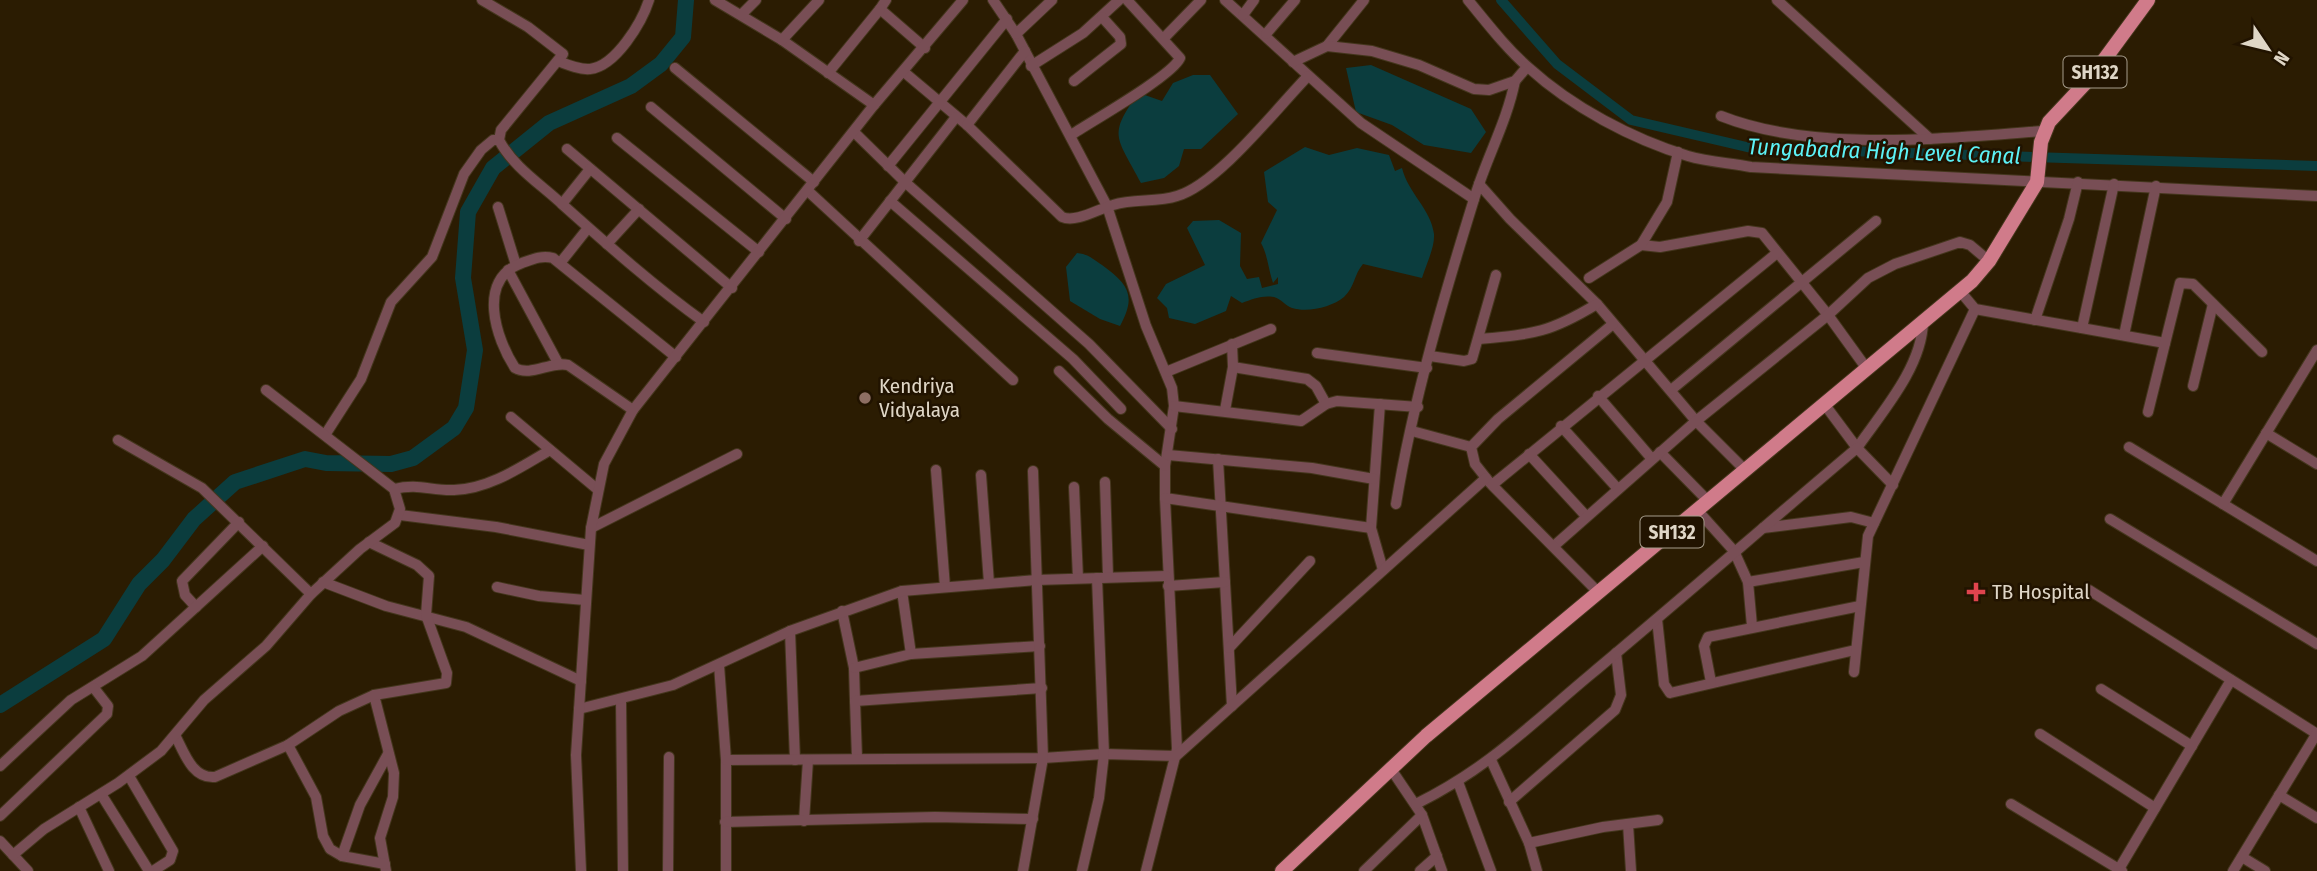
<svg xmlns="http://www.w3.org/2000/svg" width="2317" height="871" viewBox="0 0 2317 871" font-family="'Fira Sans Condensed',sans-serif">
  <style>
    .water { fill: #0b3d3e }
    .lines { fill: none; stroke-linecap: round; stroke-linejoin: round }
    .canal { stroke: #0b3d3e; stroke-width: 10 }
    .river { stroke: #0b3d3e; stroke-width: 16 }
    .minor-casing { stroke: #44361d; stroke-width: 12 }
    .major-casing { stroke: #44361d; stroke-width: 16 }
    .minor { stroke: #784e55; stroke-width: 10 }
    .major { stroke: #d07b8a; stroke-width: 14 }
    .education-dot { fill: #8d6e63; stroke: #211300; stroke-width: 2.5 }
    .health-dot { fill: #e0444e; stroke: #211300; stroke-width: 2.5 }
    .labels { text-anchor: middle; stroke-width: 5; stroke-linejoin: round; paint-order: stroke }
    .shield { fill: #211300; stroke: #a69c8b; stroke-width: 2 }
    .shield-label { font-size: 19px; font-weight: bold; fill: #dfd6c6 }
    .poi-label { font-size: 21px; fill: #dfd6c6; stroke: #211300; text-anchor: start }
    .water-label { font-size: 23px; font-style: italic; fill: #5cf1f5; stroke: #211300 }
  </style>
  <rect width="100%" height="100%" fill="#2b1c02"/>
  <g class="water">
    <polygon points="1371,65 1471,109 1486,132 1471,153 1424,145 1392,125 1356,112 1346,68"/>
    <path d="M1193,75H1210L1238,114L1201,149H1184L1179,166L1164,178L1141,183C1118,138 1106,136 1139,93L1162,101L1173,83Z"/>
    <path d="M1305,147L1329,155L1357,148L1389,155L1395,171L1402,168C1408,193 1431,209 1434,234C1435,247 1426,265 1422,278L1363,264C1354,274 1355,287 1344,297C1332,307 1308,313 1292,308C1286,306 1281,299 1274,297C1263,295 1252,299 1242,303L1231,296L1226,311L1195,324L1169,318L1167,308L1157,298L1166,284L1205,265L1187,228L1193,221L1219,220L1241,233L1240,266L1247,279L1259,277L1262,288L1278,284V277L1273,283C1268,268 1268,256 1261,243L1277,210L1268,202L1264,172Z"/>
    <path d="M1077,253C1088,254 1093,259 1102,265C1128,284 1137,295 1120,326L1100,319L1070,301L1066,267Z"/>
  </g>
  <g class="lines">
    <polyline class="canal" points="1501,0 1557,64 1631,120 1751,148 2317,166"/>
    <polyline class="river" points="0,705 104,639 139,584 163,560 194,519 235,482 305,459 326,463 391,464 413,458 454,428 466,408 475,350 463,278 468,212 493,168 549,123 631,86 661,64 683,37 686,0"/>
    <g class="minor-casing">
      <g id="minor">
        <path d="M482,0L528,27L563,54L501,130L499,140C513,167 542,185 563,205C609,246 655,287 704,322"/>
        <polyline points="715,0 782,40 874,105"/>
        <polyline points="886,0 880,9 925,48"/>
        <polyline points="993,0 1016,34 1107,206 1146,326 1172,388 1174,406 1165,466 1165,498 1177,749 1146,871"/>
        <polyline points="1225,0 1361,123 1474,199"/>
        <path d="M1468,0C1487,23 1506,48 1529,68C1572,107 1632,139 1688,156C1708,162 1731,163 1751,167L2317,196"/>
        <polyline points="1777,0 1930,139"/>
        <polyline points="741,15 756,0"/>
        <polyline points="1243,15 1254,0"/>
        <polyline points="1016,34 1052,0"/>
        <polyline points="1266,34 1295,0"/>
        <polyline points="1164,38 1201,0"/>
        <polyline points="782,40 819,0"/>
        <polyline points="1327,46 1364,0"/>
        <path d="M558,61C568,65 580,70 590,69C616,66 642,22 649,0"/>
        <polyline points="1293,62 1327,46 1372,51 1419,65 1474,89 1489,90 1515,81 1527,67"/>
        <polyline points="1031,66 1083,33 1119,0"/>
        <polyline points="675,68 814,182"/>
        <path d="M904,72L967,125L1062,217C1076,223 1098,209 1113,205C1134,198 1156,203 1177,196C1218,184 1276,109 1308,76"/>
        <polyline points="828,73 880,9"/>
        <polyline points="1074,81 1121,44 1120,37 1102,17"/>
        <polyline points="651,107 786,219"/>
        <path d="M1721,116C1815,153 1943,138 2044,131"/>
        <polyline points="967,125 1025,51"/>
        <polyline points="854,132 906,183 1089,344 1172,429"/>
        <path d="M1071,135C1092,121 1172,76 1180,58L1127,0"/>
        <polyline points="617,138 759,252"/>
        <polyline points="567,149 732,288"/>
        <polyline points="888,166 1007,19"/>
        <polyline points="1479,184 1510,219 1597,304 1696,421 1746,471"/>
        <polyline points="808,191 1013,380"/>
        <polyline points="890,201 1073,359 1121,409"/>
        <polyline points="562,204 590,169"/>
        <polyline points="498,207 516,265"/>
        <polyline points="859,241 956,117"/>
        <polyline points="607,244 639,209"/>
        <polyline points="1641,245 1660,247 1748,231 1762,233 1828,315 1867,369"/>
        <polyline points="561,262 588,228"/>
        <polyline points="508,270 558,363"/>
        <polyline points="1589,278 1641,245 1667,202 1678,152"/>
        <polyline points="1960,291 1975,309 2165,343"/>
        <polyline points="2035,320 2069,219 2078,182"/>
        <polyline points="2082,328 2114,184"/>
        <polyline points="2124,335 2156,186"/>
        <path d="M1479,339C1534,334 1549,333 1597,304"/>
        <polyline points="1317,353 1427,368"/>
        <polyline points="1430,356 1464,361 1472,359 1496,275"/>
        <polyline points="1233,367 1307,379 1316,386 1326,404"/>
        <polyline points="1059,371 1108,419 1165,466"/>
        <polyline points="1166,372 1271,329"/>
        <polyline points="2193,386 2213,304"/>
        <polyline points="1671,390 1876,221"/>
        <polyline points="1598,396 1652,459"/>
        <polyline points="1380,404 1371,528 1383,570"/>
        <path d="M1825,405L1857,448C1882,412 1922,367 1923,322"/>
        <polyline points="1174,406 1301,421 1326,404 1337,401 1418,407"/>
        <path d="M633,410L568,365C550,361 531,377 515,368C496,339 476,279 522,263C533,259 542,255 553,258L676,357"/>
        <polyline points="1225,410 1233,367 1232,344"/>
        <polyline points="2148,412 2180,283 2193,284 2262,352"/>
        <polyline points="511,417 597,489"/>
        <polyline points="1561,426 1618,489"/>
        <polyline points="1412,431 1471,447"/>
        <polyline points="2266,433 2317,464"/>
        <polyline points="325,435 361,379 391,302 432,257 464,174 481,150 493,140 499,140"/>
        <polyline points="118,440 202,488 311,594"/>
        <polyline points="2129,447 2317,561"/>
        <polyline points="1660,452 1709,502"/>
        <polyline points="1529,454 1586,516"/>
        <polyline points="1168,455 1312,468 1374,479"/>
        <polyline points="1218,459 1232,706"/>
        <polyline points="936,470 945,587"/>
        <polyline points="981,475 989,583"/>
        <polyline points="1105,482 1108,576"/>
        <polyline points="1490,483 1475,464 1471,447 1498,419 1613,324"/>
        <polyline points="1074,487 1078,578"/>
        <path d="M394,489C419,483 431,491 454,490C489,489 521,467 550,450"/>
        <polyline points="1165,498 1371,528"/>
        <path d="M1396,504C1413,400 1444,296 1475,196C1487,157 1507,121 1515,81"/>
        <polyline points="2223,504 2317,350"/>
        <polyline points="1698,511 1734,551 1748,582 1752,626"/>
        <polyline points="400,515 496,527 589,545"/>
        <polyline points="2110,519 2317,644"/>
        <polyline points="591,528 737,454"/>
        <polyline points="1763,528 1851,517 1874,523"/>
        <polyline points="1555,545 1696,421 1828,315 1868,278 1895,264 1960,242 1970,245 1989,261"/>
        <polyline points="323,582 386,606 466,627 581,681"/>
        <polyline points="1748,582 1864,562"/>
        <polyline points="1168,586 1225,582"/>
        <polyline points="497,587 539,596 585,600"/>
        <polyline points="2089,590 2317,734"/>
        <polyline points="902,591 911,654"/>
        <polyline points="1599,593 1492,485 1777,253"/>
        <polyline points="196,607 185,595 182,581 239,522"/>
        <polyline points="842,611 854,668 855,701"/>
        <polyline points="1657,619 1664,684 1670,693 1855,650"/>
        <polyline points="790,631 795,760"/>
        <polyline points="1229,648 1310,561"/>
        <polyline points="719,665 726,760 726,871"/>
        <polyline points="854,668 911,654 1040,646"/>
        <polyline points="1854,672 1868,536 1975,309"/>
        <polyline points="1711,682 1704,646 1708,637 1860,606"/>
        <polyline points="2101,689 2192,746"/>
        <polyline points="374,695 394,773 393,797 380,838 386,871"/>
        <polyline points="621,701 623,871"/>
        <polyline points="579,709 673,685 790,631 902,591 1036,580 1166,576"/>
        <polyline points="2040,734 2155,808"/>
        <path d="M175,735C184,752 192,779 215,777L288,745L339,711L374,695L446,683L447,673L426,615L429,576L417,565L369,542"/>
        <polyline points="288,745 316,797 323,836 330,849 342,856 385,864"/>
        <polyline points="857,758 855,701 1042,688"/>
        <polyline points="726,760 1043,758 1104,754 1176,756 1486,478"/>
        <polyline points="1491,760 1529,843 1537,871"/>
        <polyline points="0,766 71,700 142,656 263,546"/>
        <polyline points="1391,769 1422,815 1442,871"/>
        <polyline points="129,776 173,851 170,860 153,871"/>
        <polyline points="1458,782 1491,871"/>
        <polyline points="101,794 149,871"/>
        <polyline points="2279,795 2317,818"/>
        <polyline points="1509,802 1615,710 1621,695 1616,653"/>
        <path d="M1416,804C1489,768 1530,725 1590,675C1680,600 1768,523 1857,448L1893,485"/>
        <polyline points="2011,804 2122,871"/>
        <polyline points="79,807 109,871"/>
        <polyline points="0,816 107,714 108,706 94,688"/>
        <polyline points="804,821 808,760"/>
        <polyline points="725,822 935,817 1033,819"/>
        <polyline points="1628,824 1631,871"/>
        <polyline points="0,841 28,871"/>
        <polyline points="1529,843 1603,827 1658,820"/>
        <polyline points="13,855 44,829 118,783 161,751 204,700 266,646 311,594 360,549 395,523 400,509 394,489 266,390"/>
        <polyline points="342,856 360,805 388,754"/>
        <polyline points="2242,857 2265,871"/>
        <polyline points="2119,869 2231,680"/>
        <polyline points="581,871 576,755 591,528 604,464 633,410 874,105 963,0"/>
        <polyline points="668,871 669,757"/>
        <polyline points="1023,871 1043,758 1033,471"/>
        <polyline points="1082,871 1099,798 1104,754 1097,578"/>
        <polyline points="1364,871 1422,815"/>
        <polyline points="1420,871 1437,856"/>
        <polyline points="2233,871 2317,733"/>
      </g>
    </g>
    <g class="major-casing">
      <polyline id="major" points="1282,871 1426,736 1972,281 1989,261 2037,182 2041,142 2049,122 2093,75 2148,0"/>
    </g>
    <use href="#minor" class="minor"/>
    <use href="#major" class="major"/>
  </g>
  <circle class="education-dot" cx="865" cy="398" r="7"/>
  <path class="health-dot" d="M1972.5 581.5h7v7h7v7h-7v7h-7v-7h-7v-7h7z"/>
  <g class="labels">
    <g class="shield">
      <rect x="2063.5" y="56.5" width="63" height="31" rx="5"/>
      <rect x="1640.5" y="516.5" width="63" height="31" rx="5"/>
    </g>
    <g class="shield-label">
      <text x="2095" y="79">SH132</text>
      <text x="1672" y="539">SH132</text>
    </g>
    <g class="poi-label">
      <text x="879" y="393">Kendriya<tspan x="879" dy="24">Vidyalaya</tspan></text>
      <text x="1992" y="599">TB Hospital</text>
    </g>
    <g class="water-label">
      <text transform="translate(1884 151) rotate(2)" y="8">Tungabadra High Level Canal</text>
    </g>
  </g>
  <g transform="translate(2268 49) rotate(125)" stroke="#211300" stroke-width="5" paint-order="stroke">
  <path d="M0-5L12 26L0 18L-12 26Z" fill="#dfd6c6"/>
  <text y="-10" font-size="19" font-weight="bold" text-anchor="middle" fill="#dfd6c6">N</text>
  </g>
</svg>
